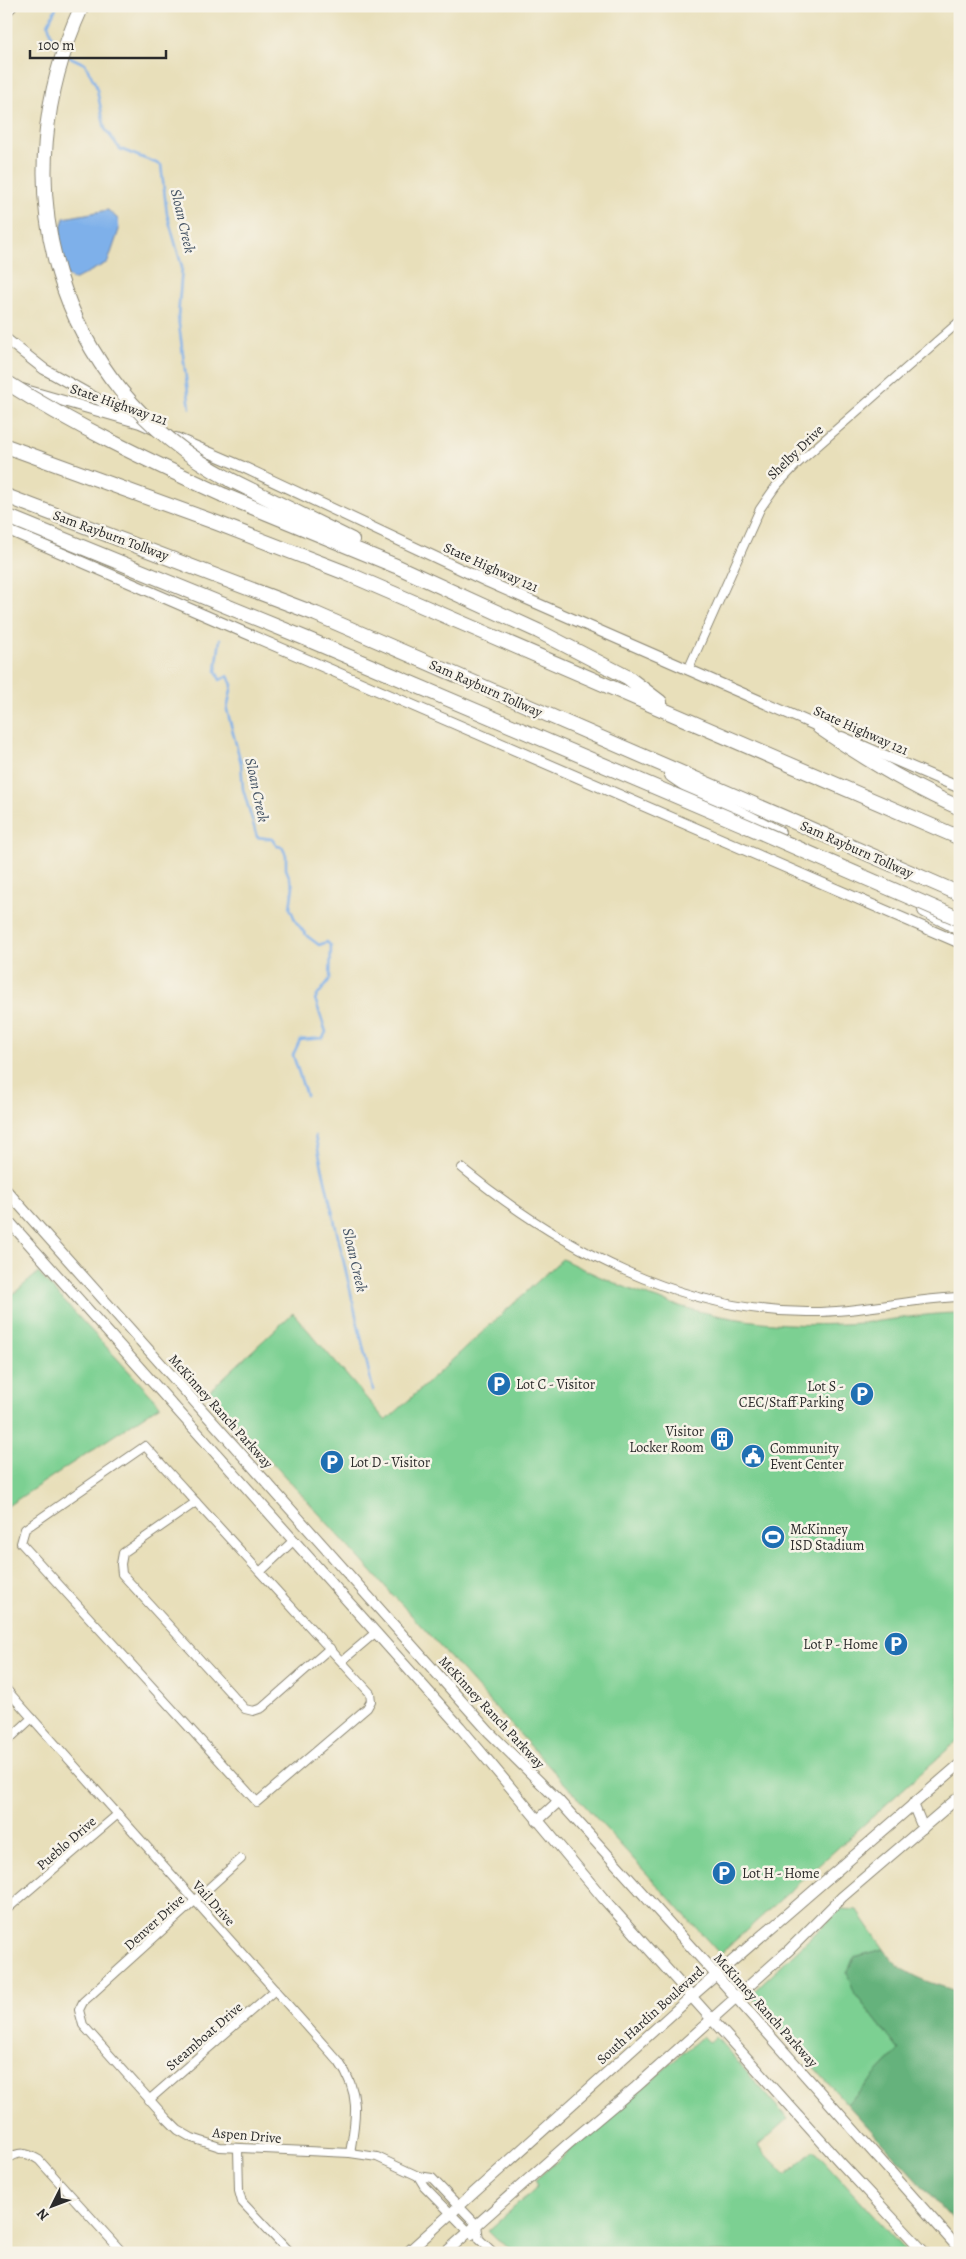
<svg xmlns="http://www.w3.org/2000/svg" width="966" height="2259" viewBox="0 0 966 2259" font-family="Alegreya,serif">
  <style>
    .green { fill: #7cd092; stroke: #547e5e }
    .forest { fill: #65b27c; stroke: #486e54 }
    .water { fill: #7eb0ea; stroke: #546e8a }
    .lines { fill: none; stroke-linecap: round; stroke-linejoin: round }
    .stream { stroke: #7eb0ea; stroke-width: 2.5 }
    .minor-casing { stroke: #8a8572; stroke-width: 10 }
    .secondary-casing { stroke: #8a8572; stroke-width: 12 }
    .motorway-casing { stroke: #8a8572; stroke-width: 16 }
    .minor { stroke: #fff; stroke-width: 8 }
    .secondary { stroke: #fff; stroke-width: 10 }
    .motorway { stroke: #fff; stroke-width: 14 }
    .motorway-bridge-casing { stroke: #8a8572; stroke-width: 16; stroke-linecap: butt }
    .motorway-bridge { stroke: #fff; stroke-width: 14 }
    .labels { text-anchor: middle; stroke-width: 5; stroke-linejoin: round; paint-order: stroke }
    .street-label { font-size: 14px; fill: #2b2b2b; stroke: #f7f3e8 }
    .poi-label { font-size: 14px; fill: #2b2b2b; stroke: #f7f3e8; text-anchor: start }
    .water-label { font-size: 15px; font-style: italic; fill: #445364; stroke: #f7f3e8 }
  </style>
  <rect width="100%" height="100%" fill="#f7f3e8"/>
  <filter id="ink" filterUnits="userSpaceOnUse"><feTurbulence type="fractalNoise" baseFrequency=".02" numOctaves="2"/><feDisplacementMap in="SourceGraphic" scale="10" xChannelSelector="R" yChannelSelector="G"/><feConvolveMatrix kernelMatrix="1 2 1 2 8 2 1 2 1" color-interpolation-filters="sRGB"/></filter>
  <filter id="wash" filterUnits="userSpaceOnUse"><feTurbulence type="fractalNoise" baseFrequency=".0096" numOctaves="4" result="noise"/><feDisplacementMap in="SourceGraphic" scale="20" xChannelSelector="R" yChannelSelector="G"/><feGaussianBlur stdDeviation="1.12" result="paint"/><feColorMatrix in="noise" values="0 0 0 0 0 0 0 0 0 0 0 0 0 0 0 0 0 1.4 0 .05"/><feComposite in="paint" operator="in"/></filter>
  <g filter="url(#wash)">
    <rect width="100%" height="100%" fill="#e8dfba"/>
    <g class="green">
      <path d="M562,1259C658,1306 735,1329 843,1324C882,1323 920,1313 960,1313V1738L720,1954L208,1392L293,1313L386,1421Z"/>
      <polygon points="38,1273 160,1405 6,1507 6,1300"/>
      <polygon points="841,1909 857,1910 884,1949 854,1957 855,1994 899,2050 847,2104 755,2002 754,1991"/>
      <polygon points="703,2036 710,2043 716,2037 788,2119 758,2146 786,2175 814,2150 907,2253 518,2253 497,2240 488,2231 538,2186 535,2180"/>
    </g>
    <path class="forest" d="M884,1949C903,1977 926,1981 956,1991L960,1989V2227L847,2104L899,2050L855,1994L847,1973L854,1957Z"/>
    <polygon class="water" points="108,210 118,219 119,230 108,262 74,280 67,275 57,243 64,218"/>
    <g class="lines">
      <g class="stream">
        <polyline points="57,6 48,24 54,44 60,49"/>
        <polyline points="68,56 85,64 96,85 105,129 120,149 161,165 167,214 182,267 178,317 190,408"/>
        <polyline points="220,639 216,671 220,680 228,676 232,685 227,710 241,763 243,789 257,837 272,839 277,846 282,847 286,855 286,869 293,886 290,908 296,922 307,936 319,945 327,942 331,946 330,979 315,999 326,1032 323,1038 300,1040 293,1055 306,1095"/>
        <polyline points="315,1136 373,1390"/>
      </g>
    </g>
  </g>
  <g filter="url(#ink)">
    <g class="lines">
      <g class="minor-casing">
        <g id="minor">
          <polyline points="688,670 760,509 776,486 798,463 960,321"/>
          <path d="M462,1168C559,1248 683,1314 813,1312C862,1312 910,1299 960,1297"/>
          <polygon points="145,1446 370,1693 371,1701 367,1708 257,1802 21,1543 25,1529"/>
          <polyline points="196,1502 123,1553 121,1564 122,1574 245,1709 253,1711 262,1708 330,1648"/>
          <polyline points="260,1572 293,1541"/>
          <polyline points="342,1661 375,1633"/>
          <path d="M6,1689L339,2062C361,2093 356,2118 350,2153"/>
          <polyline points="6,1742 32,1718"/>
          <polyline points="241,1859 83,2002 79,2010 83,2025 166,2118 178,2130 192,2138 220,2147 350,2153 377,2157 418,2176 432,2178 477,2225 479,2239 494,2253"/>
          <polyline points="6,1910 118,1814"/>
          <polyline points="149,2100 275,1990"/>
          <polyline points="238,2149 239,2191 242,2202 290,2253"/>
          <path d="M6,2160C19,2151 26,2152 39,2160L123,2253"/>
          <polyline points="418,2176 424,2186 472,2235"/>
        </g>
      </g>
      <g class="secondary-casing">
        <g id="secondary">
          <polyline points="6,12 12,6"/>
          <polyline points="6,339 44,369 126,415"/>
          <polyline points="22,389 140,423 158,431"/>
          <polyline points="176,438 241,466 488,582 824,729"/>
          <polyline points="6,529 960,943"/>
          <polyline points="842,737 960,788"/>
          <polyline points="6,1190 489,1732 559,1801 709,1967 960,2250"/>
          <polyline points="6,1218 460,1727 603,1898 839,2161 925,2253"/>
          <polyline points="913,1804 923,1828"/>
          <polyline points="537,1821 559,1801"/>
          <polyline points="407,2253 692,1996 960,1764"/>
          <polyline points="445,2253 568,2144 636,2087 789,1950 842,1897 960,1796"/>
        </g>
      </g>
      <g class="motorway-casing">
        <g id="motorway">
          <polyline points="6,446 217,523 346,573 960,838"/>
          <polyline points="229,479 352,540"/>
          <polyline points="223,495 396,566 538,631 627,677 660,702"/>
          <polyline points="6,496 316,614 960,894"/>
          <path d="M819,727C864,758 910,786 960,808"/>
          <polyline points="672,775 694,790 778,833"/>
          <polyline points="925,910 960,928"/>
        </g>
      </g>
      <use href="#minor" class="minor"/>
      <use href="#secondary" class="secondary"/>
      <use href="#motorway" class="motorway"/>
      <g class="motorway-bridge-casing">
        <g id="motorway-bridge">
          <path d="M82,6C0,183 54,385 229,479"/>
          <path d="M6,382C75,426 149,461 223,495"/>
          <polyline points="6,516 307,639 742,824 960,919"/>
        </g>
      </g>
      <use href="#motorway-bridge" class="motorway-bridge"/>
    </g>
  </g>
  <defs>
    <g id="parking-disc" transform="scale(1.25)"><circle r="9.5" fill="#1f6fb2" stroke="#f7f3e8"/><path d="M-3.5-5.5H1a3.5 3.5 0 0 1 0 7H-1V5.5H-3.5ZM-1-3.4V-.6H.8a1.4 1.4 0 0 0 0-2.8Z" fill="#fff"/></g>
    <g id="building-disc" transform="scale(1.25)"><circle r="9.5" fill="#1f6fb2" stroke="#f7f3e8"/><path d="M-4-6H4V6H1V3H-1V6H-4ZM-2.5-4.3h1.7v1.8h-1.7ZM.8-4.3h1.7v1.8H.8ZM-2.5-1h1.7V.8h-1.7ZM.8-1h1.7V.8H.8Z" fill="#fff"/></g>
    <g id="civic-disc" transform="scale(1.25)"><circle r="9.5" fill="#1f6fb2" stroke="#f7f3e8"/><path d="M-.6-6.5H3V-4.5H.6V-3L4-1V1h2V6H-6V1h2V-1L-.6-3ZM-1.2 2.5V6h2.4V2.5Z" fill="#fff"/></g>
    <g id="stadium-disc" transform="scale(1.25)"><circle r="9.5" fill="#1f6fb2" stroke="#f7f3e8"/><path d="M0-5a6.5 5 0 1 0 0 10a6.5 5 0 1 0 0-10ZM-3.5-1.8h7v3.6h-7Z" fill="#fff"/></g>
  </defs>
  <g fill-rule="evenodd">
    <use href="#parking-disc" x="499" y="1384"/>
    <use href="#parking-disc" x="862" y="1394"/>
    <use href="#building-disc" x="722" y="1439"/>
    <use href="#civic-disc" x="753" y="1456"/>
    <use href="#parking-disc" x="332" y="1462"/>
    <use href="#stadium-disc" x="773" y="1537"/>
    <use href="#parking-disc" x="896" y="1644"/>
    <use href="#parking-disc" x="724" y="1873"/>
  </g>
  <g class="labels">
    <g class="street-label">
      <text transform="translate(119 404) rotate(19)" y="5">State Highway 121</text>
      <text transform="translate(795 452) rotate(-44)" y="5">Shelby Drive</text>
      <text transform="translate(111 535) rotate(20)" y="5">Sam Rayburn Tollway</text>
      <text transform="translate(491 567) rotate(24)" y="5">State Highway 121</text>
      <text transform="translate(486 688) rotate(24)" y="5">Sam Rayburn Tollway</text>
      <text transform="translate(861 730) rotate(24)" y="5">State Highway 121</text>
      <text transform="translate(857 849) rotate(24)" y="5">Sam Rayburn Tollway</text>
      <text transform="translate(221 1411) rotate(48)" y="5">McKinney Ranch Parkway</text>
      <text transform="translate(492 1712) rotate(47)" y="5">McKinney Ranch Parkway</text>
      <text transform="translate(66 1843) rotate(-41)" y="5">Pueblo Drive</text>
      <text transform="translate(214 1903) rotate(48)" y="5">Vail Drive</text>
      <text transform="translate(154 1922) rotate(-42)" y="5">Denver Drive</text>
      <text transform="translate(766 2010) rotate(48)" y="5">McKinney Ranch Parkway</text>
      <text transform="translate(650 2015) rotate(-42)" y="5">South Hardin Boulevard</text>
      <text transform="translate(204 2036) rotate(-41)" y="5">Steamboat Drive</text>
      <text transform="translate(247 2135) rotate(5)" y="5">Aspen Drive</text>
    </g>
    <g class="poi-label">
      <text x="516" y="1389">Lot C - Visitor</text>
      <text x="844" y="1391" text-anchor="end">Lot S -<tspan x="844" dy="16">CEC/Staff Parking</tspan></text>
      <text x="704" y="1436" text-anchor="end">Visitor<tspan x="704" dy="16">Locker Room</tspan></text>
      <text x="770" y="1453">Community<tspan x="770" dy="16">Event Center</tspan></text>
      <text x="350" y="1467">Lot D - Visitor</text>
      <text x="790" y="1534">McKinney<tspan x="790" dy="16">ISD Stadium</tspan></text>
      <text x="878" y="1649" text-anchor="end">Lot P - Home</text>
      <text x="742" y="1878">Lot H - Home</text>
    </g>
    <g class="water-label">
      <text transform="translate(183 221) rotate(77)" y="5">Sloan Creek</text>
      <text transform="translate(257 790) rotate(78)" y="5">Sloan Creek</text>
      <text transform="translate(355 1260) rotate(77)" y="5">Sloan Creek</text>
    </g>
  </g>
  <rect width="966" height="2259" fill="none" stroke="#f7f3e8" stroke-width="25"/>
  <g transform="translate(52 2206) rotate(228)" stroke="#f7f3e8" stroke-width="4" paint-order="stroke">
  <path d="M0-4L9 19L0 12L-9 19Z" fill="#2b2b2b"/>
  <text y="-8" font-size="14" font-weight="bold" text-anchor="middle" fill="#2b2b2b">N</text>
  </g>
  <path d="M30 50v8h136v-8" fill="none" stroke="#2b2b2b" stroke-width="2.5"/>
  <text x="38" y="50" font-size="15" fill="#2b2b2b" stroke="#f7f3e8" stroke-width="4" paint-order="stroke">100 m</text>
</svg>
